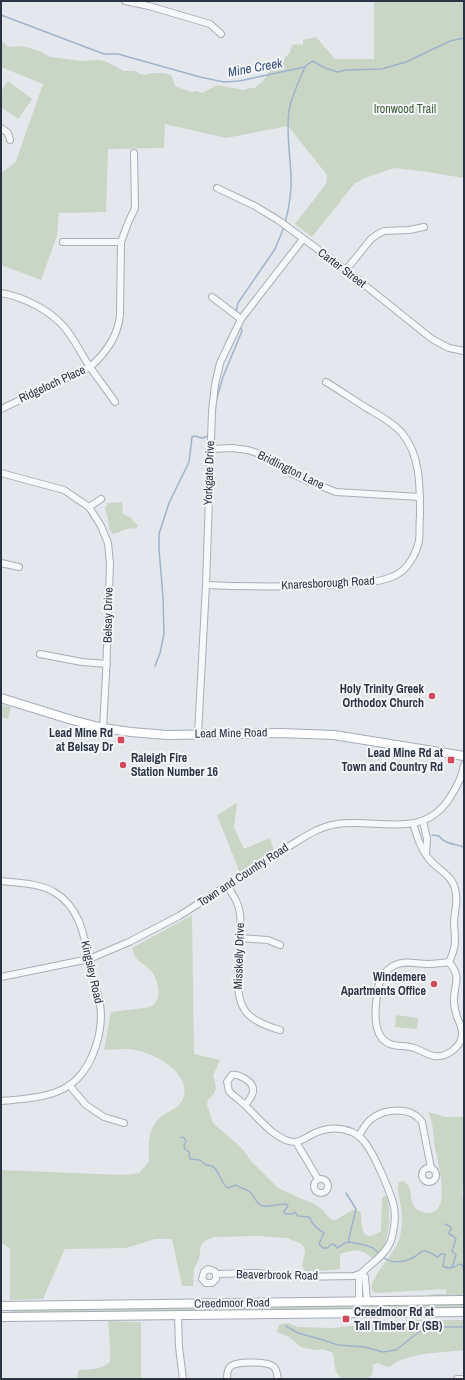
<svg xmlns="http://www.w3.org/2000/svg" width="465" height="1380" viewBox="0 0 465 1380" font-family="'Archivo Narrow',sans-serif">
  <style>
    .green { fill: #c9d6c5 }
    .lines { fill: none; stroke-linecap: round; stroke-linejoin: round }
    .stream { stroke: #9fb4cc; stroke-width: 1.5 }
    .minor-casing { stroke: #a9aeb7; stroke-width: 8 }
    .major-casing { stroke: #a3abb8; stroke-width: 10 }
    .minor { stroke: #f7f8fa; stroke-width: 6 }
    .major { stroke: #fff; stroke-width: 8 }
    .poi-dot { fill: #d1495b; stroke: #f4f6f9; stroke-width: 1.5 }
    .labels { text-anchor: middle; stroke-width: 4; stroke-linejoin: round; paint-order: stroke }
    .park-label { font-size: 12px; fill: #3f6138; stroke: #f4f6f9 }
    .street-label { font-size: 12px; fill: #2b3445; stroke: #f4f6f9 }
    .poi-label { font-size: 12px; font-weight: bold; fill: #2b3445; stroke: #f4f6f9; text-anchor: end }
    .water-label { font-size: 13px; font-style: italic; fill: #34527a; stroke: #f4f6f9 }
  </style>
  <rect width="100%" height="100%" fill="#e4e7ec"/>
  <g class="green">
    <polygon points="374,1 464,1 464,178 421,171 394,168 365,178 354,184 312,237 295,224 326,184 327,175 288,126 226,138 165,124 164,148 108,149 106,212 59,213 57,236 41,280 1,265 1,173 11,166 16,161 43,84 1,67 1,40 8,47 23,46 39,51 50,57 81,61 98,60 105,61 124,71 135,71 140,74 145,75 151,73 165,73 172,76 175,86 191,92 196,91 202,93 217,85 244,90 249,88 255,88 264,80 269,71 279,61 285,58 290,52 292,45 298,44 303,45 303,40 316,37 335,59 374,59"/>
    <polygon points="8,81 32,99 18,119 1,107 1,91"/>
    <polygon points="122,502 123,514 131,518 138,526 135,529 130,528 113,534 109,529 108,519 105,509 108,503"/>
    <polygon points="1,704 11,707 8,719 1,717"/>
    <polygon points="237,803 234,827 244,849 270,838 274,851 240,873 217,815"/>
    <path d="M192,915L194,1054L220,1060L213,1076C217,1088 218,1091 208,1100L207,1105L213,1123L236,1143L244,1151L251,1161L278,1188L304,1200L313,1203L323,1210L328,1217L333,1220H336L352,1210L359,1211L361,1213C362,1227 361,1245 381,1231L382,1198L384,1196H387C391,1210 390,1234 383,1247C381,1251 376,1255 372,1258C360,1248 356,1250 342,1253L340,1255V1269L309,1272L304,1270L302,1266L305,1251L304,1247L300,1243L287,1238L258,1236L214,1237L205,1241L201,1245L199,1259L194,1269L193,1286H182L172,1239H155L126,1248L65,1249L43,1299L10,1300V1249L1,1242V1170L123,1175L139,1173L149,1162C148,1144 148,1124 165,1114C171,1110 179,1107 182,1101C195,1075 155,1053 135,1050C125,1048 114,1050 104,1050L111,1012C119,1011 127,1010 136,1009C151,1008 160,1006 158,988C157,981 154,973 149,969C139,960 136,962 132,948Z"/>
    <polygon points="396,1015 418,1018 417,1029 395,1027"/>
    <path d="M428,1112L445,1117H464V1177L462,1195L464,1198V1295L434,1296L429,1294H446V1289L375,1293L371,1289C373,1273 393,1256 399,1240C402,1230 403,1217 401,1207C400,1198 396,1191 399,1182L403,1181C417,1188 404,1207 423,1212C454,1221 438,1162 435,1148C433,1137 434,1123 428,1112Z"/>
    <polygon points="464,1303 464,1308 4,1314 4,1313 32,1308"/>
    <path d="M413,1320H464V1350C440,1353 409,1352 389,1367L384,1366L378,1363L373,1365L372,1375L367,1379H342C333,1373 335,1361 333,1353L323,1349L315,1350L301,1347L289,1337L277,1332L279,1325L288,1323L297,1327L331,1328Z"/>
    <path d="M108,1321L141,1322V1379H78L77,1377L79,1370C90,1369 101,1370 110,1362V1345Z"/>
  </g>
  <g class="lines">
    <g class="stream">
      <polyline points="1,15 104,54 118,54 200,77 224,82 239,81 305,67 308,64 313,61 325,68 338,72 345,70 382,69 406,62 450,41 464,38"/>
      <path d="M285,223C289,208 292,191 291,175C290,154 286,131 289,110C292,95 299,81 305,67"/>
      <polyline points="236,312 238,303 275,249 284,227"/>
      <polyline points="216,401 223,377 242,331 240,326"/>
      <polyline points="155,666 160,653 164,634 163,597 159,549 159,534 169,503 189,462 192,437 194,436 203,438 208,436"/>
      <path d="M432,835L439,836C444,844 456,844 464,847"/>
      <path d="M181,1137L184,1138L186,1141L184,1146L185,1149L189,1152L190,1159L200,1160L206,1165C208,1166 210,1165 212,1166C219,1169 220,1183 228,1188L236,1185C240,1188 247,1189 250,1192C255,1197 258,1208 267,1206C273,1206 279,1204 286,1204L288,1206L284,1211L285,1214H293L295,1212L298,1216L309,1217C313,1225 316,1228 324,1233L319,1244L323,1248H327L332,1244L335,1245L337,1248L345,1243L349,1242L365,1245L373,1248L380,1254"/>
      <polyline points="346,1193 356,1209 349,1238 349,1242"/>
      <polyline points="445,1224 451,1227 451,1230 449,1232 449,1234 453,1236 456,1239 452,1251 456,1255 453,1265 451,1267"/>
      <path d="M383,1257C393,1265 406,1262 416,1256C418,1254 421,1251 424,1251C428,1250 434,1256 438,1257L441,1254H445L443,1266C448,1269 454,1268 459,1264L462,1265L464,1270"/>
      <polyline points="286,1326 298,1333 323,1340 338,1345 365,1347 383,1352 396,1350 419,1332 440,1327 464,1327"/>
    </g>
    <g class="minor-casing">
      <g id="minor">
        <polyline points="125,1 149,6 210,24 221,34"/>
        <polyline points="1,128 8,133 10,140"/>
        <polyline points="217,188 255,206 278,220 346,270 432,339 449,348 464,351"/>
        <polyline points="63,242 121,242"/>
        <polyline points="346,270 371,239 378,234 384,231 409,230 424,227"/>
        <path d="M1,293C24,297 50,310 65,328C75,340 81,354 90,367C98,379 107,390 115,402"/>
        <polyline points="212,297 241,319"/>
        <path d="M1,409L90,367C106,353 118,336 120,315L121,242L128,223L135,208L134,153"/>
        <polyline points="210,449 232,448 248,450 260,454 275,461 291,473 313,483 336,492 420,497"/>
        <polyline points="1,473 64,490 89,507 101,526 108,543 110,564 106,674 103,728"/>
        <polyline points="89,507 101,499"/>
        <polyline points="1,563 19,567"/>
        <path d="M206,585C252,587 299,587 345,584C362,583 380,583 396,575C408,569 416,554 419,541C420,533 419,524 420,517C420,488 421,456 402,433C393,423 381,416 370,410C355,401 341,391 326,382"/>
        <polyline points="40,654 82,662 107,664"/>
        <polyline points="198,734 206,585 212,411 215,385 220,363 241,319 303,239"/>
        <polyline points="423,821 427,839 426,854"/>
        <path d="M413,823C417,836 420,848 429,859C438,870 452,875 455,889C459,901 454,911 454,923C455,941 457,945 449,962C442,963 435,964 428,964C416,964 406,960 395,965C383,971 378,982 377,995C375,1010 372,1037 390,1044C397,1047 406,1045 414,1048C421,1050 427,1055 434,1056C446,1058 462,1047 462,1034C462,1028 460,1023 457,1017C456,1012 454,1007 454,1002C453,984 463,979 449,962"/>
        <path d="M1,881C18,883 39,883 54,892C82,908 85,941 91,969C93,981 98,992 100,1004C104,1029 94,1063 76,1080C58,1098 24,1099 1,1101"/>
        <path d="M227,886C233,895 239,903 240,914C241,919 240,926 240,932C240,946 239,959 238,972C236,1008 245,1020 280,1030"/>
        <polyline points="240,938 268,940 280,945"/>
        <path d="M1,977L89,959L129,942L179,916L296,842C309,834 322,826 337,824C377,818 422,840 449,799C456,788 462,778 464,765"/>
        <polyline points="69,1085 86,1105 104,1117 124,1123"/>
        <path d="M245,1105C254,1095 258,1086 244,1078C240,1076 237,1074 232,1075L227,1082C228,1084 228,1088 229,1091C233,1096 240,1100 245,1105C256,1116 277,1142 295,1142C301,1141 304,1139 309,1136C323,1128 337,1126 352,1132C358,1135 362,1138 366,1144C375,1156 391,1193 394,1207C396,1218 394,1233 390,1243C383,1258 369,1264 359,1276V1301"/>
        <path d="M359,1136C362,1130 366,1124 370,1120C384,1108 411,1106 422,1122L431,1168"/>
        <polyline points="296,1142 318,1179"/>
        <circle cx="429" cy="1175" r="7"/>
        <circle cx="321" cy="1186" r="7"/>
        <polyline points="362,1273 365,1277 367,1301"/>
        <polyline points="216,1274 216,1279 212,1283 206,1283 202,1279 204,1272 208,1269 214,1271 216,1274 257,1273 294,1277 354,1276 362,1273"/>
        <polyline points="178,1315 179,1347 183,1379"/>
        <path d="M227,1379C227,1375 227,1370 230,1367C235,1361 268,1361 274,1367C277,1370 277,1375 278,1379"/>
        <polyline points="457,1379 464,1379"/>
      </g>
    </g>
    <g class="major-casing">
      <g id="major">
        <polyline points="1,698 72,720 103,728 131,732 167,735 280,733 334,735 464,756"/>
        <polyline points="1,1306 464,1300"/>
        <polyline points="1,1317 464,1312"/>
      </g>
    </g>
    <use href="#minor" class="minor"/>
    <use href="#major" class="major"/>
  </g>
  <g class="poi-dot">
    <circle cx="432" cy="696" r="4"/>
    <rect x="117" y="736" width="8" height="8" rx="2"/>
    <rect x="447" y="756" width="8" height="8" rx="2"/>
    <circle cx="123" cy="765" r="4"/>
    <circle cx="434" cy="984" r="4"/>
    <rect x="342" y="1315" width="8" height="8" rx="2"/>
  </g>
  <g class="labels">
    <g class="park-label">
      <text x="405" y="113">Ironwood Trail</text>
    </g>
    <g class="street-label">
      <text transform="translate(342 268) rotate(37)" y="4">Carter Street</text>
      <text transform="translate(52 384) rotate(-25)" y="4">Ridgeloch Place</text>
      <text transform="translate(291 470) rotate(26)" y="4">Bridlington Lane</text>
      <text transform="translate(209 473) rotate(-88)" y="4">Yorkgate Drive</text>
      <text transform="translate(328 583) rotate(-3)" y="4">Knaresborough Road</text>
      <text transform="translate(108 615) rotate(-89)" y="4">Belsay Drive</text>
      <text transform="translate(231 733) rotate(-1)" y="4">Lead Mine Road</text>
      <text transform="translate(243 875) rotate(-33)" y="4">Town and Country Road</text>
      <text transform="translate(239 956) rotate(-88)" y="4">Misskelly Drive</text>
      <text transform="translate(92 972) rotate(77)" y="4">Kingsley Road</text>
      <text transform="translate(277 1275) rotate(1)" y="4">Beaverbrook Road</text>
      <text transform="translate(232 1303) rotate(-1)" y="4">Creedmoor Road</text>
    </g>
    <g class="poi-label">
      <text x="424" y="693">Holy Trinity Greek<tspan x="424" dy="14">Orthodox Church</tspan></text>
      <text x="113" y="737">Lead Mine Rd<tspan x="113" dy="14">at Belsay Dr</tspan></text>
      <text x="443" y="757">Lead Mine Rd at<tspan x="443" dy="14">Town and Country Rd</tspan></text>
      <text x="131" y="762" text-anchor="start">Raleigh Fire<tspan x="131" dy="14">Station Number 16</tspan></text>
      <text x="426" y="981">Windemere<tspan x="426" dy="14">Apartments Office</tspan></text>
      <text x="354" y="1316" text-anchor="start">Creedmoor Rd at<tspan x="354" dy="14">Tall Timber Dr (SB)</tspan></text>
    </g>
    <g class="water-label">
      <text transform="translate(255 67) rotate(-10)" y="5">Mine Creek</text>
    </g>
  </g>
  <rect width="465" height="1380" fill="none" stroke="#2b3445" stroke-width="4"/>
</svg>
